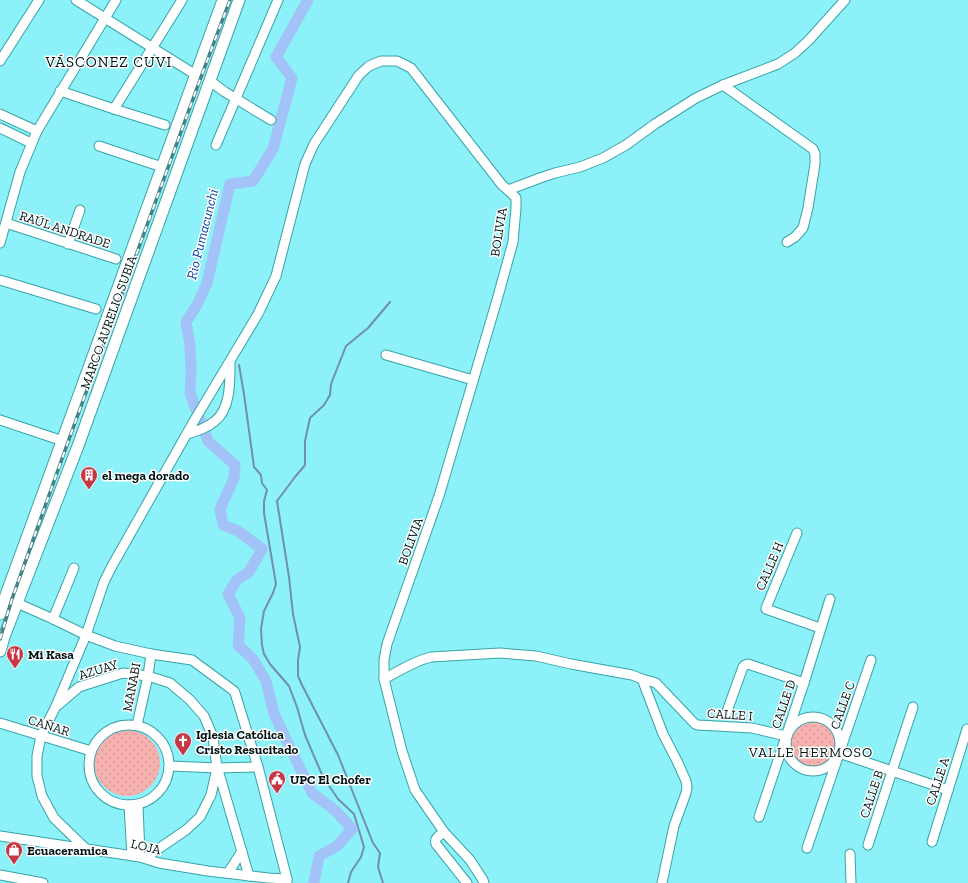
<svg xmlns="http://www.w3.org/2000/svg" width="968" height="883" viewBox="0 0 968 883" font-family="'Zilla Slab',serif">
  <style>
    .park { fill: url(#park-dots) }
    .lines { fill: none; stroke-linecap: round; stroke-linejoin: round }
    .stream { stroke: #718eb4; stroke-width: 2 }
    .river { stroke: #a2c2f8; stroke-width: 11 }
    .minor-casing { stroke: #37a3a9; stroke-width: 11 }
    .major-casing { stroke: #37a3a9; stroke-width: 13 }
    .minor { stroke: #fff; stroke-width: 9 }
    .major { stroke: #fff; stroke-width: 11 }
    .rail-casing { stroke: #468286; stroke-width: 3.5 }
    .rail { stroke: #fff; stroke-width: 2; stroke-dasharray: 6; stroke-linecap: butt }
    .labels { text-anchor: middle; stroke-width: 3; stroke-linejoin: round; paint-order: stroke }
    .street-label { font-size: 13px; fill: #001314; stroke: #fff }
    .poi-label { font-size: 13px; font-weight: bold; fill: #001314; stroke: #fff; text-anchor: start }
    .water-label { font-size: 14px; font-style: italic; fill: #013b9e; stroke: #fff }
    .neighbourhood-label { font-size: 14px; letter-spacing: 1px; fill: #001314; stroke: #fff }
    .quarter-label { font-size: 15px; letter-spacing: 1px; fill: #001314; stroke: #fff }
  </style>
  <defs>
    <pattern id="park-dots" width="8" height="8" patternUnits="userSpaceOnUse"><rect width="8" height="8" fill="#f6b1ae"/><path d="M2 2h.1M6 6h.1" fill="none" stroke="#d19795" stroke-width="1.8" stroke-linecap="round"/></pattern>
  </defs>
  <rect width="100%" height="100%" fill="#8cf1f8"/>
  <g class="park">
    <circle cx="813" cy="745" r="23"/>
    <circle cx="127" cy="763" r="33"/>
  </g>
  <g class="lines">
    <g class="stream">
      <polyline points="239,365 244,394 254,467 261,475 262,483 267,490 264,501 264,513 276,584 273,593 264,611 261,629 262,645 264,654 270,664 289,686 297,707 305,735 323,777 338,799 354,814 364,847 361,857 351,872 348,883"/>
      <polyline points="383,883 378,867 380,853 373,843 338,755 302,685 298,676 298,660 300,647 293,614 289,577 277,501 295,477 305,465 305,441 310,418 324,405 330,395 331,384 346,346 368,328 390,302"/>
    </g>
    <polyline class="river" points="308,0 276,57 292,78 273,149 253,181 230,184 207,283 197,305 186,322 190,346 191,372 190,393 208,441 235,465 234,478 220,509 223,525 238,531 262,549 249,572 237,580 228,594 240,618 238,645 253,659 266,681 274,714 312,793 336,811 352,829 337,846 319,856 314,883"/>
    <g class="minor-casing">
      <g id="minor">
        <polyline points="76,0 196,75"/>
        <polyline points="0,61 39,0"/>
        <polyline points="210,81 225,92 271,120"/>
        <polyline points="723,85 813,149 815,154 815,164 808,208 803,228 795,237 787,242"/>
        <polyline points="60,91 114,109 165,125"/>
        <polyline points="114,109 182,0"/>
        <polyline points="0,114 37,131"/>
        <polyline points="0,128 31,143"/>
        <polyline points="216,145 278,0"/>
        <polyline points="99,146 162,167"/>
        <polyline points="508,190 540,178 555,173 580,167 603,158 626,145 655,124 696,98 723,85 778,64 795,53 809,40 845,0"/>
        <polyline points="6,223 116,259"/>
        <polyline points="0,243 20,172 37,131 116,0"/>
        <polyline points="68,244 80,210"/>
        <polyline points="0,280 96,309"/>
        <polyline points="386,355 473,380"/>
        <polyline points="0,420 63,441"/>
        <path d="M187,434C197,431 207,428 215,421C231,409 230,380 230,362"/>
        <polyline points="797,533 766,608 766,609 820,628"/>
        <polyline points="17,603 53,619 86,635 115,646 151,654 192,660 234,691 235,693 258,767 287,879 287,883"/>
        <polyline points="53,619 74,568"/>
        <path d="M384,679C399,671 414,661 431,657L500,653L536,656L571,664L632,675L642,679L663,734L677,761L686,781L687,787L686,793L674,826L662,883"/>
        <polyline points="642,679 653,682 656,683 695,724 698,725 752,728 786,736"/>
        <polyline points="58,705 79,687 123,673 148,676 170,683 190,700 204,716 213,737 217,768 211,795 200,817 186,830 145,858"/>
        <polyline points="726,714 743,667 745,665 748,664 804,683"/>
        <circle cx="813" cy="744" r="27"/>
        <polyline points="0,723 91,751"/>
        <polyline points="137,725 148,676 151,654"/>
        <circle cx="129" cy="765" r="40"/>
        <polyline points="839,753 948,790"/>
        <polyline points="170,766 217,768 258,767"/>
        <polyline points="218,770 249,876"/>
        <polyline points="138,804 140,857"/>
        <polyline points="129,805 132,856"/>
        <polyline points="759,817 804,683 830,599"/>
        <path d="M444,832C439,836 434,838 436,844L467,883"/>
        <polyline points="0,836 140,857 159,863 208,871 268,878 287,879"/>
        <polyline points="932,842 967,729"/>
        <polyline points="868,845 913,707"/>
        <polyline points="85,848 54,818 42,796 37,776 37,756 41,736 56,706 86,635 104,582 112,566 194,421 258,314 276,276 305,164 314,144 359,75 369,66 381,61 397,61 411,68 502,185 508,190 516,198 516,208 513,242 497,300 439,496 387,644 384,660 384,679 402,751 415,790 444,832 470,860 483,880 484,883"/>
        <polyline points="807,848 871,660"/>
        <polyline points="850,854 851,883"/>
        <polyline points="228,873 242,851"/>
        <polyline points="0,875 43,883"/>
      </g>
    </g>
    <g class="major-casing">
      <g id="major">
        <polyline points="0,614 6,595 223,0"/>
        <polyline points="0,651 4,637 17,603 78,446 239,0"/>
      </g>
    </g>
    <use href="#minor" class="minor"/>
    <use href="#major" class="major"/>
    <g class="rail-casing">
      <polyline id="rail" points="0,639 12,599 68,442 201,77 230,0"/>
    </g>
    <use href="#rail" class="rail"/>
  </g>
  <defs>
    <g id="building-pin" transform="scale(0.9)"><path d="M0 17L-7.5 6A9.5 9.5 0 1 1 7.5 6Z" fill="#c73743" stroke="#fff"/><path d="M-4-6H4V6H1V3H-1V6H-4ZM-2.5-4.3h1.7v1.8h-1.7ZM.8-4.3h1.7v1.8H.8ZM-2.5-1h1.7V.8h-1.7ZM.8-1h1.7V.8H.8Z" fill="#fff"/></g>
    <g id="restaurant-pin" transform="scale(0.9)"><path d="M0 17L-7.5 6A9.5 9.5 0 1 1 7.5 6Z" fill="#c73743" stroke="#fff"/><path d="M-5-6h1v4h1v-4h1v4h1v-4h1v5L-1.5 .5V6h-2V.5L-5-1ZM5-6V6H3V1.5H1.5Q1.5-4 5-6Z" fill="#fff"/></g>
    <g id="church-pin" transform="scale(0.9)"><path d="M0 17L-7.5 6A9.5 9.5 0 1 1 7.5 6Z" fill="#c73743" stroke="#fff"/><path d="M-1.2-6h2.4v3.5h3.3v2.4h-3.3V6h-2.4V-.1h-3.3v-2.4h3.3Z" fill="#fff"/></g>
    <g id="civic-pin" transform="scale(0.9)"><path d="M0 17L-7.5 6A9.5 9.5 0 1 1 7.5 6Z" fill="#c73743" stroke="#fff"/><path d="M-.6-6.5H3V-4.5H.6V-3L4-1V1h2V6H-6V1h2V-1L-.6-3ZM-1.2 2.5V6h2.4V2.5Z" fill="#fff"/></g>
    <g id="shop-pin" transform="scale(0.9)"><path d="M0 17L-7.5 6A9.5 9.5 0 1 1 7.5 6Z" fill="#c73743" stroke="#fff"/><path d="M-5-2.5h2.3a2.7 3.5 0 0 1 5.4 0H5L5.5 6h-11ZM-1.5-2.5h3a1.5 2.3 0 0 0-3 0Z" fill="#fff"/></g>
  </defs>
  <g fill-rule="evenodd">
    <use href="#building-pin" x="89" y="475"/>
    <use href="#restaurant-pin" x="15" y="654"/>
    <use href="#church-pin" x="183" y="741"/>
    <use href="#civic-pin" x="277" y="779"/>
    <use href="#shop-pin" x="14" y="850"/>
  </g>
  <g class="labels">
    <g class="street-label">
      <text transform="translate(65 229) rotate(18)" y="5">RAÚL ANDRADE</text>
      <text transform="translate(498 232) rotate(-81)" y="5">BOLIVIA</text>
      <text transform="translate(108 322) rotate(-70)" y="5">MARCO AURELIO SUBIA</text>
      <text transform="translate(410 541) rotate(-70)" y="5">BOLIVIA</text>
      <text transform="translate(769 566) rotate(-67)" y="5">CALLE H</text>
      <text transform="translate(98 669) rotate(-17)" y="5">AZUAY</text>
      <text transform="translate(131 687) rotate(-79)" y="5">MANABI</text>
      <text transform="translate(783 704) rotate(-71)" y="5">CALLE D</text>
      <text transform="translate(842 705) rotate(-71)" y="5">CALLE C</text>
      <text transform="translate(730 714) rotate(4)" y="5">CALLE I</text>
      <text transform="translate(49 725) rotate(17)" y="5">CAÑAR</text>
      <text transform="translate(937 781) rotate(-72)" y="5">CALLE A</text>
      <text transform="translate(871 794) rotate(-72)" y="5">CALLE B</text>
      <text transform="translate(146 846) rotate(13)" y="5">LOJA</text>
    </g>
    <g class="poi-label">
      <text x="102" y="480">el mega dorado</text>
      <text x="28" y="659">Mi Kasa</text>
      <text x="196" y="739">Iglesia Católica<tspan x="196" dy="15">Cristo Resucitado</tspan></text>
      <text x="290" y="784">UPC El Chofer</text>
      <text x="27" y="855">Ecuaceramica</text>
    </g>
    <g class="water-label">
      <text transform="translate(202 234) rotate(-76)" y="5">Rio Pumacunchi</text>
    </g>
    <g class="neighbourhood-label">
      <text x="811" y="757">VALLE HERMOSO</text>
    </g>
    <g class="quarter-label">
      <text x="109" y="67">VÁSCONEZ CUVI</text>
    </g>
  </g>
</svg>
